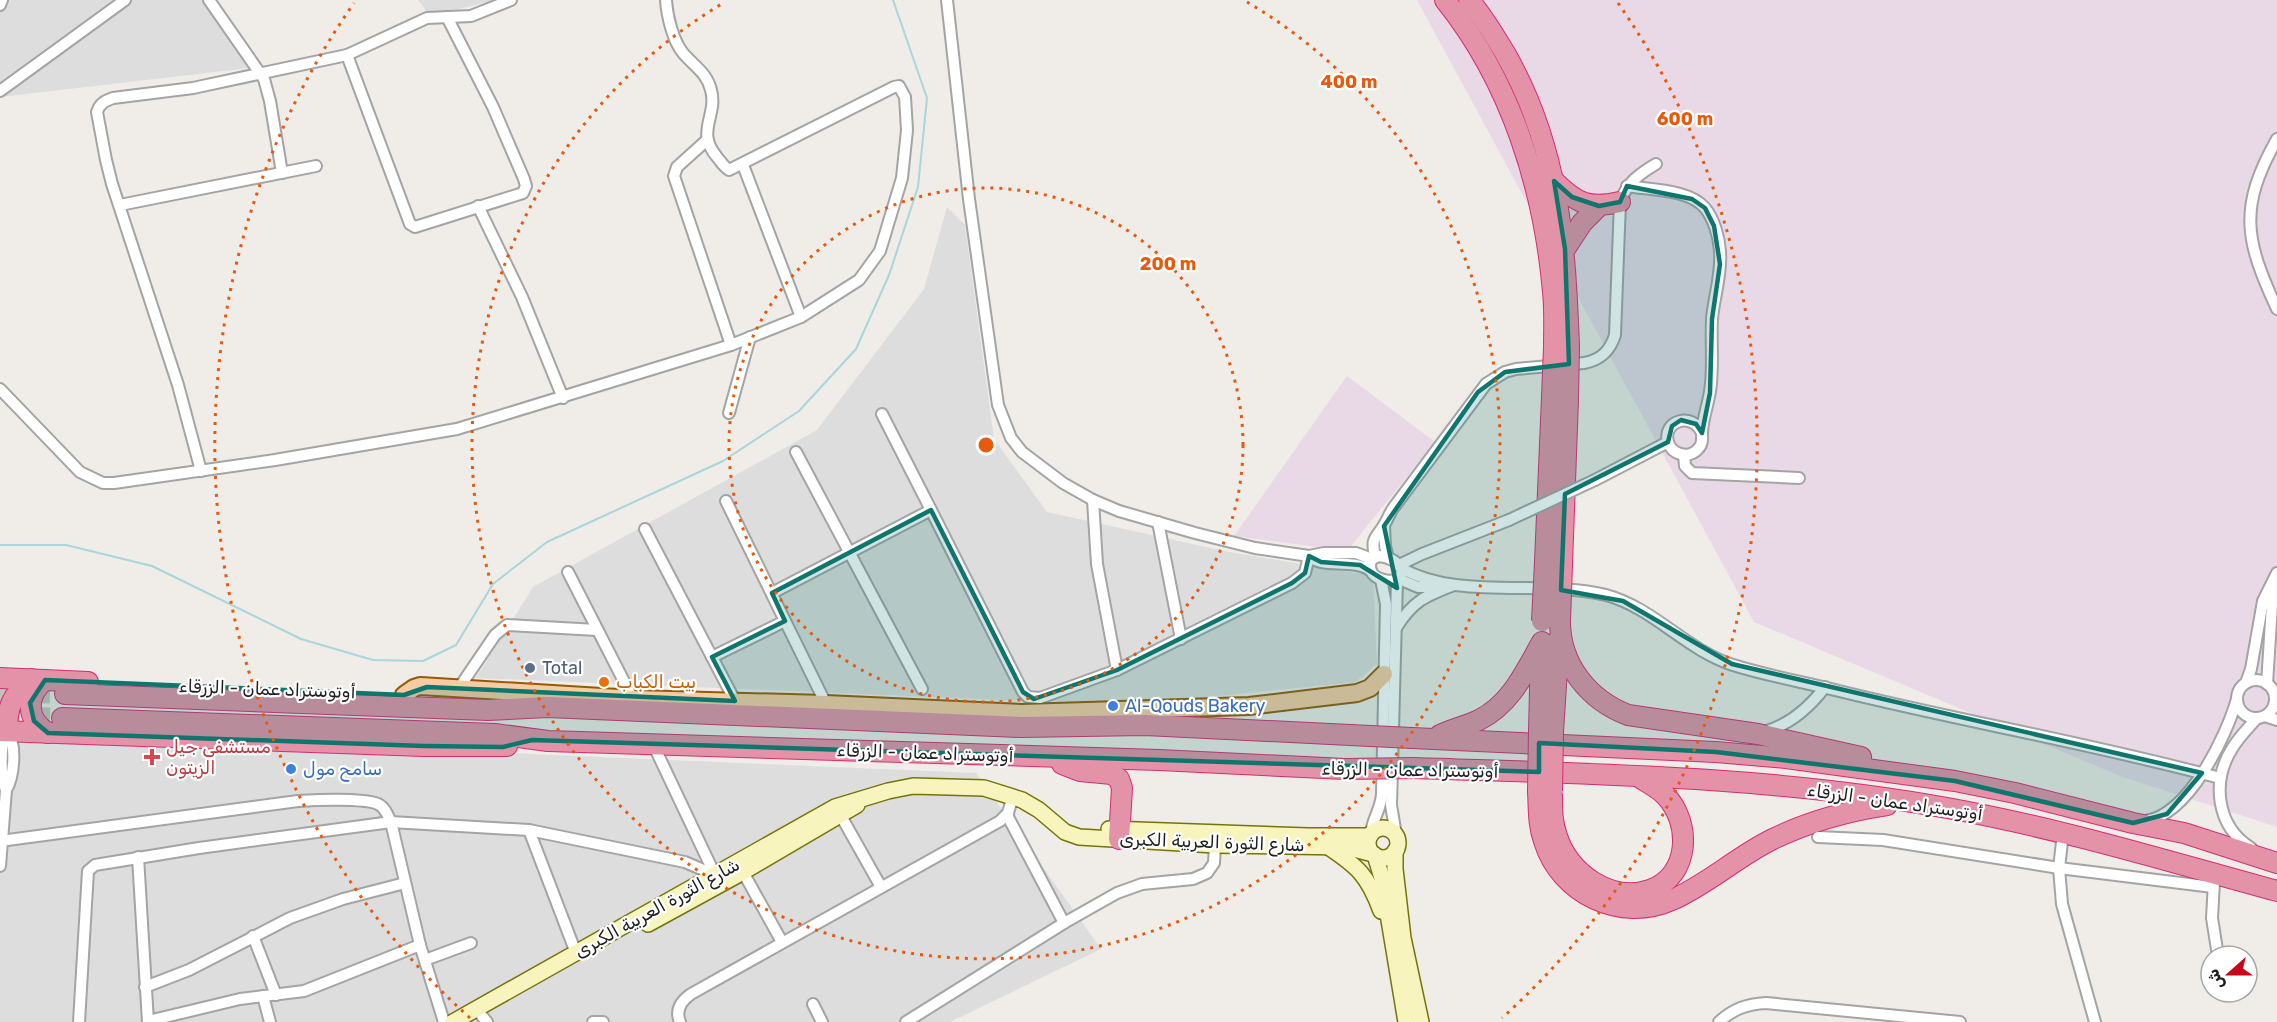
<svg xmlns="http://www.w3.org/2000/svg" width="2277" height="1022" viewBox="0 0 2277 1022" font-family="Rubik,Cairo,sans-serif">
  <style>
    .residential { fill: #dedddd }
    .industrial { fill: #e9d9e7 }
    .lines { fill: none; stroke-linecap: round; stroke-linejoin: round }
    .stream { stroke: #a9d5dc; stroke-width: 2 }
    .highway-tunnel { stroke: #c6c3bf; stroke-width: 20; stroke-dasharray: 20 10; stroke-linecap: butt }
    .street-casing { stroke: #a4a4a4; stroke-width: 14 }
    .secondary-casing { stroke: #737509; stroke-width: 18 }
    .primary-casing { stroke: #965906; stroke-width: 20 }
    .highway-casing { stroke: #d52d75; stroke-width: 22 }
    .street { stroke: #fff; stroke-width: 10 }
    .secondary { stroke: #f7f5bd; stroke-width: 15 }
    .primary { stroke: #f8cca3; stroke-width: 16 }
    .highway { stroke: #e492a8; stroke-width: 20 }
    .street-bridge-casing { stroke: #a4a4a4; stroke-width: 14; stroke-linecap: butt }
    .highway-bridge-casing { stroke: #d52d75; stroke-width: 22; stroke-linecap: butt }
    .street-bridge { stroke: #fff; stroke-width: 10 }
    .highway-bridge { stroke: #e492a8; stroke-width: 20 }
    .marked { fill: #0f766e; fill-opacity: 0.2; stroke: #0f766e; stroke-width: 4.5; stroke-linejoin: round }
    .ring { fill: none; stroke: #e8590c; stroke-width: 3; stroke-dasharray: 3 6 }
    .service-dot { fill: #5c6f8a; stroke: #fff; stroke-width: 2 }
    .food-dot { fill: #e8710a; stroke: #fff; stroke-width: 2 }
    .shop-dot { fill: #3f7fe0; stroke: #fff; stroke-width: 2 }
    .health-dot { fill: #e0444e; stroke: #fff; stroke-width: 2 }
    .labels { text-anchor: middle; stroke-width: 4.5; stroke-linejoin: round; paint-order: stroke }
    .service-label { font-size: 18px; fill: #4e5e75; stroke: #fff; text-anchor: start }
    .food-label { font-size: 18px; fill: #c56008; stroke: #fff; text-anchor: start }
    .street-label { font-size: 18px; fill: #202020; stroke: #fff }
    .shop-label { font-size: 18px; fill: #366cbe; stroke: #fff; text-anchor: start }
    .health-label { font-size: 18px; fill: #be3a42; stroke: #fff; text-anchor: start }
    .centre { fill: #e8590c; stroke: #fff; stroke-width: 3 }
    .ring-label { font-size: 18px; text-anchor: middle; font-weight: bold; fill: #e8590c; stroke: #fff; stroke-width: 4.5; stroke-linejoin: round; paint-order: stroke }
  </style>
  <rect width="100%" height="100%" fill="#f0ece7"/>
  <g class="residential">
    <polygon points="0,0 202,0 258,67 0,97"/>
    <polygon points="418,0 495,0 430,16"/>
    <polygon points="947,207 965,225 994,439 1047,512 1229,552 1373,576 1377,664 1356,682 1129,705 476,678 533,587 817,430 924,289"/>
    <polygon points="0,737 82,744 460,751 976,773 1101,949 950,1022 0,1022"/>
  </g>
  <g class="industrial">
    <polygon points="1417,0 2277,0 2277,827 2120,776 1754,622"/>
    <polygon points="1347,376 1435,442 1347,551 1234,536"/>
  </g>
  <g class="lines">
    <polyline class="stream" points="0,545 66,545 152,566 301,639 373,660 423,661 456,645 493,584 547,542 723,461 799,411 856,349 889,275 918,187 927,98 893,0"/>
    <g class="highway-tunnel">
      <polyline points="0,692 65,694"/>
      <polyline points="0,716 62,718"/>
    </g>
    <g class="street-casing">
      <g id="street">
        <polyline points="209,0 264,79 270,101 282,173"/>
        <polyline points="947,0 969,199 998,405 1011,438 1022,452 1063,483 1093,500 1119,511 1195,533 1255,548 1309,556 1324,553 1356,553 1372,559"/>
        <polyline points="0,5 2,0"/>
        <polyline points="347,55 410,224 415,227 523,193 526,186 524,179 493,107 447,17"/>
        <polyline points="0,91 125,0"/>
        <path d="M2277,139C2238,208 2245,240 2277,309"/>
        <polyline points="707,140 677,167 674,176 731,345"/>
        <polyline points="743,165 801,317"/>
        <path d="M1627,186C1650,190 1689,189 1705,208C1714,219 1719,237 1720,251C1722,274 1714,296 1712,319C1711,340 1713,362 1711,383C1710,400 1703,416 1702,432C1702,439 1703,444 1698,449C1689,459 1672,455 1668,442C1662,421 1692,411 1702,433"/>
        <polyline points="120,205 316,166"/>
        <polyline points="478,206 522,297 563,398"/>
        <path d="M0,389L80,472L103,483H114L275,460L457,429L731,345L801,317L859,280L880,251L902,178L907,130L905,97L899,86L894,87L729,170C724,167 721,162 717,157C695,131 718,116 711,90C707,73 694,66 683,53C673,41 667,16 666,0"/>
        <polyline points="729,413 750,337"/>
        <polyline points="882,414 931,510"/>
        <polyline points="796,452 922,689"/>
        <polyline points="1684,455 1685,466 1692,473 1799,478"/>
        <path d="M201,471L178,385L112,184L106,160L97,112C100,103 105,101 113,98L193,88L347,55L427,18L471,16L511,0"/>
        <polyline points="1595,480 1668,442"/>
        <polyline points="1093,500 1097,564 1117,670"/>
        <polyline points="726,501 826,704"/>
        <polyline points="1158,522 1181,639"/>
        <polyline points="1384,526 1385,546 1388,558"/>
        <polyline points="645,529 735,701"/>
        <path d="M1309,556C1322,569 1351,558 1370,570"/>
        <path d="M1379,556C1389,557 1400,562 1402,572L1399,579C1385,585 1363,575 1372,559Z"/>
        <path d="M1375,557C1371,537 1375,540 1384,525C1388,519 1390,512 1394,507L1486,384L1505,372L1516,369L1584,363C1601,360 1610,351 1615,335L1620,202C1627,183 1639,174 1656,164"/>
        <polyline points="1399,565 1422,554 1509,520"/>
        <path d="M1401,568C1458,601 1543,579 1606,595C1654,608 1686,650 1733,665C1768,676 1804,682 1839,691C1965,722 2094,744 2220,778"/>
        <polyline points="568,572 635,703"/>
        <polyline points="1399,579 1418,587 1437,587"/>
        <polyline points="772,593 931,510 1023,692 1028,697 1040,698 1117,670 1292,583 1305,573 1309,556"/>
        <path d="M1396,628C1413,601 1425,596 1454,585"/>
        <polyline points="712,657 785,621"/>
        <circle cx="2256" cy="699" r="19"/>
        <polyline points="2246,683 2251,669 2263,601 2277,573"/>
        <polyline points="2267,684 2272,605 2276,583"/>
        <polyline points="459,688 495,635 507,625 597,630"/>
        <polyline points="2265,716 2277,720"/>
        <path d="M1764,732C1789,725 1809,708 1825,687"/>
        <polyline points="653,744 715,875"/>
        <path d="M6,790C14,777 17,744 7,731"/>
        <polyline points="1007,815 1064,923"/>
        <polyline points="841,816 881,887"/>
        <path d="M2146,821C2189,814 2226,737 2237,699"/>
        <polyline points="529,830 576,953"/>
        <polyline points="2063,833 2059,868 2062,904 2095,1022"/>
        <path d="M1371,835C1371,821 1381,810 1382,794L1386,604L1381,580"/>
        <polyline points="1396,835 1391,805 1397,581"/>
        <polyline points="1818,837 1883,840 2059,868 2213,887"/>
        <path d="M0,841L298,801C315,800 363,798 378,804C385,807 388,816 391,822L420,945L444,1022"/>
        <path d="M2251,848C2216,826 2211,781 2233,747C2240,736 2249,727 2257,718"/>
        <polyline points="138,857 148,1022"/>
        <path d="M0,866L6,790C0,775 0,745 7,731"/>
        <polyline points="743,872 782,942"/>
        <polyline points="2214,882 2212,918 2218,956"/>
        <polyline points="253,936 276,995"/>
        <polyline points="425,960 471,943"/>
        <polyline points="145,987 189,970 290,918 343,899 405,883"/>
        <polyline points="263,996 270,1022"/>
        <polyline points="813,1004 822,1022"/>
        <polyline points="482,1016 487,1022"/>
        <polyline points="148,1021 240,999 304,991 420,945"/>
        <polyline points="79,1022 88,871 95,865 199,848 391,822 529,830 685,862 715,875"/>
        <polyline points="593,1022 603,1022"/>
        <path d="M680,1022C675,1010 681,1001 691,994L1000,821L1008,813L1013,796"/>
        <polyline points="906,1022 1064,923 1117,893 1142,884 1193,879 1207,873 1214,863 1215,845"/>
        <path d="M1719,1022C1733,1009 1747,1004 1766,1003L1960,1022"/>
      </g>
    </g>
    <g class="secondary-casing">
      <g id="secondary">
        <circle cx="1383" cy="843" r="15"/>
        <polyline points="1109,829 1308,836 1370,836"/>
        <path d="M1327,846C1357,866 1368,875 1381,911"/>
        <polyline points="1395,851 1395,869 1403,938 1421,1022"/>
        <polyline points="1375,855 1382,878 1406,1022"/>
        <polyline points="648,924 743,872 857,805"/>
        <polyline points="453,1022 835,807 888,791 913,786 984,788 1022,800 1039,810 1065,832 1079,837 1215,845 1346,847 1373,854"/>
      </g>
    </g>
    <g class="primary-casing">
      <polyline id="primary" points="404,695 414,688 420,686 634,699 826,704 1022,713 1249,706 1357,693 1370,688 1384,674"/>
    </g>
    <g class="highway-casing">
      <g id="highway">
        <path d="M1445,0C1511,82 1544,188 1553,292C1555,310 1554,329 1554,347"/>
        <path d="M1469,0C1483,16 1494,35 1505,53C1559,147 1565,241 1569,346"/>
        <path d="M1554,181C1577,204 1589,209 1620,202"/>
        <polyline points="1565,249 1582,223 1599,206"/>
        <polyline points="1545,562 1552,397"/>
        <polyline points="1562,564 1568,400"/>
        <path d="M1560,621C1560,665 1589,700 1628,715L1758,734L1861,757"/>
        <polyline points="0,678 88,682"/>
        <path d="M45,680C25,696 26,720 48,733"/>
        <polyline points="65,694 488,710 547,707 1021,727 1145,725 1350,735"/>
        <polyline points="62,718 495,734 548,741 1159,760 1345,769"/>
        <polyline points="0,731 424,746 507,746"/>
        <path d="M7,731C7,706 12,696 31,679"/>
        <polyline points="1539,731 1541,648"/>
        <polyline points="1553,732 1559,639"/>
        <path d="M1440,735C1453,729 1466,726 1479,720C1511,704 1525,672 1542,642"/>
        <polyline points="1412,738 1716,752 1786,758 1955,781 2015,793 2133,823 2184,833 2277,863"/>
        <polyline points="1062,764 1080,771 1112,774 1119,779 1122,788 1119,839"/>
        <path d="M1414,768C1592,774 1772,776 1947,808C2059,828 2167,861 2277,891"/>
        <path d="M1538,791C1539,808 1538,825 1544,841C1560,894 1621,923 1672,900C1708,884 1738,856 1773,839C1810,821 1847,811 1887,805"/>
        <path d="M1552,796C1552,810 1552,823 1557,836C1568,873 1611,903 1650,890C1690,876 1692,823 1665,795C1658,788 1648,783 1639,777"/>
      </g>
    </g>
    <use href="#street" class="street"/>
    <use href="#secondary" class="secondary"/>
    <use href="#primary" class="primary"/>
    <use href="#highway" class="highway"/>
    <g class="street-bridge-casing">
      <polyline id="street-bridge" points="1509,520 1595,480"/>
    </g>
    <g class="highway-bridge-casing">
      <g id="highway-bridge">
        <polyline points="1552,397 1554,347"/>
        <polyline points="1568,400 1569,346"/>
        <polyline points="1542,621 1545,562"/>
        <polyline points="1560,621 1562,564"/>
        <polyline points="1350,735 1412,738"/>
        <polyline points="1345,769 1414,768"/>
        <polyline points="1538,791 1539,731"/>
        <polyline points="1552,791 1553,732"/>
      </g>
    </g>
    <use href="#street-bridge" class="street-bridge"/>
    <use href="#highway-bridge" class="highway-bridge"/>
  </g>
  <path class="marked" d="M1554,181L1572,197L1599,206L1620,202L1627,186L1692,199L1705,208L1714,226L1720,264L1712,319L1710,393L1702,433L1696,424L1681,420L1672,426L1668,442L1565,494L1561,590L1623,601L1732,664L2202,773L2167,814L2133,823L1955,781L1716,752L1539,743V772L532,740L503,747L424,746L48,733L34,721L30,703L45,680L404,695L427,687L735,701L712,657L785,621L772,593L931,510L1023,692L1034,699L1117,670L1292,583L1305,573L1309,556L1321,562L1360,565L1397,588L1384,526L1478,392L1505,372L1569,364L1565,249Z"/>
  <g class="ring">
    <circle cx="986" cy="445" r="257"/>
    <path d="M1247 2A514 514 0 1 1 725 2"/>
    <path d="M470 1018A771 771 0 0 1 354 3M1618 3A771 771 0 0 1 1502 1018"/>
  </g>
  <circle class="service-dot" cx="530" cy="668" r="6"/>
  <circle class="food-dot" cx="604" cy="682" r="6"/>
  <g class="shop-dot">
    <circle cx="1113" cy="706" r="6"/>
    <circle cx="291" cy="769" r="6"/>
  </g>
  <path class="health-dot" d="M149 748h6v6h6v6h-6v6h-6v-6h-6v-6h6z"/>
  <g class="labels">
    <g class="service-label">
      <text x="542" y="674">Total</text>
    </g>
    <g class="food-label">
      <text x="616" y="688">بيت الكباب</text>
    </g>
    <g class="street-label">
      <text transform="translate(267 689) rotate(2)" y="6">أوتوستراد عمان - الزرقاء</text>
      <text transform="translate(925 753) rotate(2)" y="6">أوتوستراد عمان - الزرقاء</text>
      <text transform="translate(1410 770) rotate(1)" y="6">أوتوستراد عمان - الزرقاء</text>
      <text transform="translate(1895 802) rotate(8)" y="6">أوتوستراد عمان - الزرقاء</text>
      <text transform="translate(1212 842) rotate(2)" y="6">شارع الثورة العربية الكبرى</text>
      <text transform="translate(657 908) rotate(-29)" y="6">شارع الثورة العربية الكبرى</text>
    </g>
    <g class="shop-label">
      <text x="1125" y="712">Al-Qouds Bakery</text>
      <text x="303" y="775">سامح مول</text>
    </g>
    <g class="health-label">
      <text x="166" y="753">مستشفى جيل<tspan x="166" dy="21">الزيتون</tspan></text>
    </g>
  </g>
  <circle cx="986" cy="445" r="9" class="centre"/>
  <g class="ring-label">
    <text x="1349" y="88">400 m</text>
    <text x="1685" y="125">600 m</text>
    <text x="1168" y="270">200 m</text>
  </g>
  <g transform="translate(2229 974) rotate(249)"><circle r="28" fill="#ffffff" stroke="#a6a6a6" stroke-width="1.5"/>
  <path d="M0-4.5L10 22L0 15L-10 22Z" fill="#c80819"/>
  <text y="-9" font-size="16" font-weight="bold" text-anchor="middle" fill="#202020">ش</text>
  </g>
</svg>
